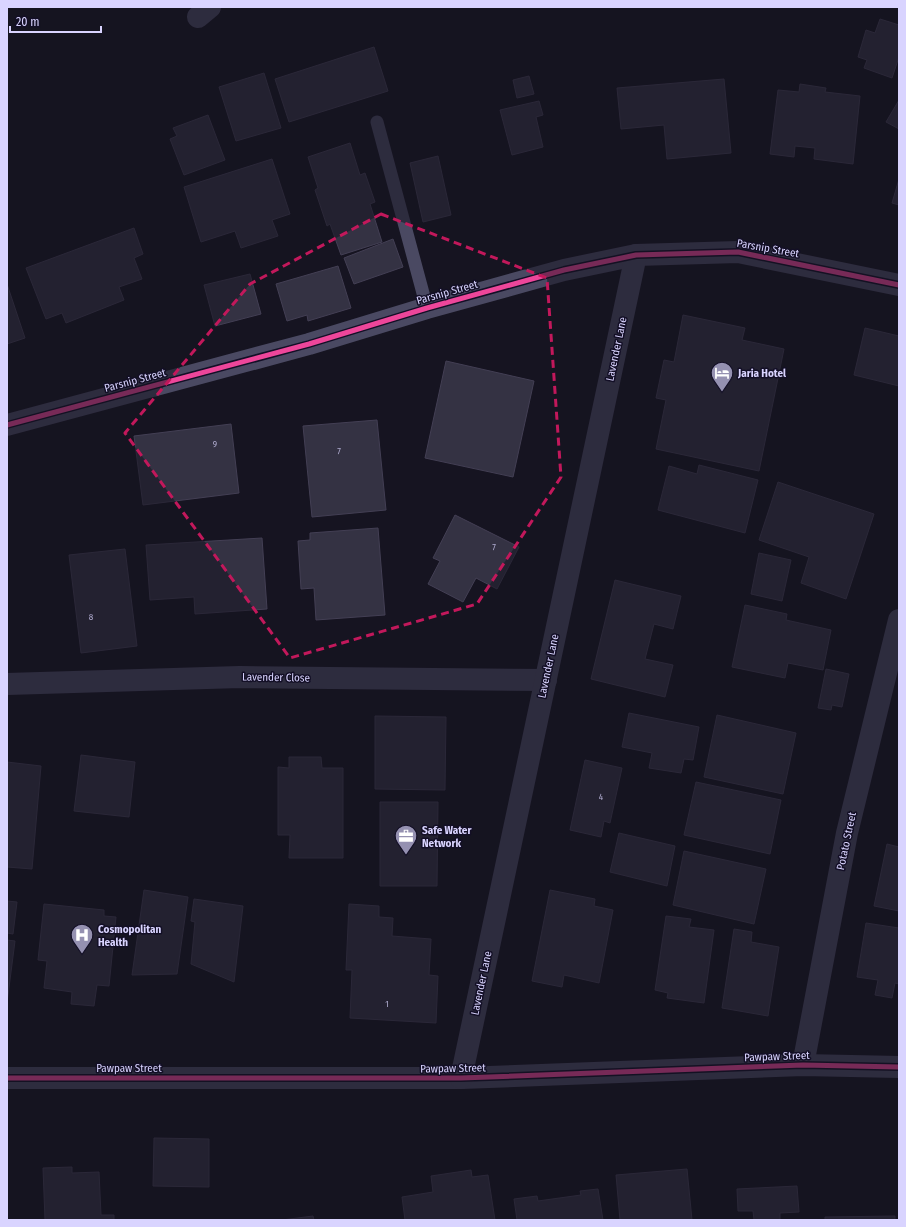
<svg xmlns="http://www.w3.org/2000/svg" width="906" height="1227" viewBox="0 0 906 1227" font-family="'Fira Sans Condensed',sans-serif">
  <style>
    .building { fill: #343243; stroke: #433f54 }
    .lines { fill: none; stroke-linecap: round; stroke-linejoin: round }
    .lane { stroke: #4a4962; stroke-width: 13 }
    .street { stroke: #4a4962; stroke-width: 22 }
    .cycleway-casing { stroke: #130f26; stroke-width: 8 }
    .cycleway { stroke: #ed469a; stroke-width: 5 }
    .marked { fill: none; stroke: #c2185b; stroke-width: 3; stroke-dasharray: 8 5; stroke-linejoin: round }
    .labels { text-anchor: middle; stroke-width: 3; stroke-linejoin: round; paint-order: stroke }
    .number-label { font-size: 9px; fill: #b0acd0 }
    .street-label { font-size: 11px; fill: #d9d4ff; stroke: #130f26 }
    .poi-label { font-size: 11px; font-weight: bold; fill: #d9d4ff; stroke: #130f26; text-anchor: start }
  </style>
  <rect width="100%" height="100%" fill="#161421"/>
  <g class="building">
    <polygon points="880,19 899,25 899,57 892,78 864,68 867,60 858,57 866,30 875,33"/>
    <polygon points="374,47 388,91 289,122 275,79"/>
    <polygon points="264,73 281,128 236,141 219,87"/>
    <polygon points="529,76 534,94 517,98 513,80"/>
    <polygon points="724,79 731,153 667,159 664,125 621,129 617,88"/>
    <polygon points="800,84 826,88 825,92 860,96 853,164 814,159 815,148 795,146 794,157 770,154 778,90 799,92"/>
    <polygon points="899,100 899,129 886,122"/>
    <polygon points="539,101 543,115 536,117 543,147 512,155 500,110"/>
    <polygon points="208,115 225,160 184,175 170,139 177,136 173,128"/>
    <polygon points="350,143 360,175 365,173 375,202 370,204 382,242 341,255 330,224 327,226 315,190 318,188 308,157"/>
    <polygon points="438,156 451,215 423,222 410,163"/>
    <polygon points="272,159 290,214 272,220 278,236 241,248 235,231 201,242 184,187"/>
    <polygon points="899,179 899,205 892,203"/>
    <polygon points="134,228 143,254 134,258 142,279 119,287 124,300 66,323 62,313 46,319 26,268"/>
    <polygon points="393,239 403,267 354,284 344,258"/>
    <polygon points="338,266 351,308 308,321 307,315 287,321 276,284"/>
    <polygon points="250,274 261,314 215,326 204,285"/>
    <polygon points="7,284 25,338 7,344"/>
    <polygon points="683,315 745,328 742,340 784,349 759,471 656,449 666,400 656,398 664,360 674,362"/>
    <polygon points="865,328 899,336 899,386 854,375"/>
    <polygon points="446,361 534,381 513,477 425,458"/>
    <polygon points="377,420 386,510 312,517 303,426"/>
    <polygon points="231,424 239,493 143,505 134,436"/>
    <polygon points="699,465 758,480 745,533 658,510 669,466 697,474"/>
    <polygon points="778,482 874,514 846,599 801,583 809,557 759,540"/>
    <polygon points="455,515 519,547 497,589 476,578 463,602 428,584 440,561 433,558"/>
    <polygon points="378,528 385,615 316,620 314,588 301,589 298,541 310,540 310,533"/>
    <polygon points="262,538 267,609 195,614 194,597 150,600 146,545"/>
    <polygon points="125,549 137,646 81,653 69,555"/>
    <polygon points="759,553 791,560 782,601 751,594"/>
    <polygon points="615,580 681,596 673,629 654,624 645,659 673,665 665,697 591,679"/>
    <polygon points="745,605 787,614 786,620 831,630 823,670 788,663 785,678 732,667"/>
    <polygon points="826,669 849,674 842,707 832,705 831,710 818,708"/>
    <polygon points="629,713 699,727 693,760 684,759 681,773 649,768 652,753 622,747"/>
    <polygon points="717,715 796,733 783,794 704,777"/>
    <polygon points="375,716 446,717 445,790 375,789"/>
    <polygon points="81,755 135,762 129,817 74,811"/>
    <polygon points="289,757 321,757 322,768 343,768 343,858 289,858 290,835 278,835 278,767 289,768"/>
    <polygon points="585,760 622,768 610,823 604,821 601,837 570,830"/>
    <polygon points="7,762 41,766 32,869 7,867"/>
    <polygon points="696,782 781,800 770,854 684,835"/>
    <polygon points="380,802 438,802 437,886 380,886"/>
    <polygon points="619,833 675,846 667,886 610,872"/>
    <polygon points="887,844 899,847 899,911 874,906"/>
    <polygon points="684,851 766,869 754,924 673,905"/>
    <polygon points="144,890 188,897 177,974 132,975"/>
    <polygon points="550,890 595,899 594,906 613,910 599,983 564,975 562,987 532,981"/>
    <polygon points="194,899 243,906 234,982 191,964 195,922 191,921"/>
    <polygon points="7,901 17,902 13,934 7,933"/>
    <polygon points="44,904 104,910 104,916 116,917 109,986 97,985 94,1006 71,1004 72,992 44,988 47,961 38,960"/>
    <polygon points="349,904 379,906 379,917 393,918 392,936 431,939 429,975 438,976 436,1023 350,1018 352,970 346,970"/>
    <polygon points="666,916 691,919 689,927 714,930 704,1003 667,998 668,993 655,990"/>
    <polygon points="866,923 899,928 899,984 895,983 892,998 875,995 878,980 857,977"/>
    <polygon points="734,929 752,932 751,942 779,947 768,1016 722,1008"/>
    <polygon points="7,940 15,941 7,1003"/>
    <polygon points="154,1138 209,1139 209,1187 153,1186"/>
    <polygon points="72,1167 72,1173 99,1172 101,1215 114,1215 114,1220 45,1220 43,1168"/>
    <polygon points="687,1169 692,1220 620,1220 616,1175"/>
    <polygon points="471,1170 472,1177 488,1175 495,1220 405,1220 402,1197 433,1192 431,1176"/>
    <polygon points="797,1186 799,1212 780,1213 780,1220 754,1220 753,1211 738,1211 737,1189"/>
    <polygon points="598,1189 603,1220 517,1220 514,1199 537,1196 538,1201 581,1195 580,1191"/>
    <polygon points="313,1216 314,1220 282,1220"/>
    <polygon points="895,1216 895,1220 825,1220 825,1217"/>
  </g>
  <g class="lines">
    <polyline class="lane" points="377,122 427,308"/>
    <g class="street">
      <polyline points="198,17 210,7"/>
      <polyline points="7,425 309,344 427,308 564,270 636,255 738,252 899,285"/>
      <polyline points="7,684 240,677 546,680"/>
      <polyline points="803,1065 847,833 899,620"/>
      <polyline points="7,1078 461,1078 803,1065 899,1067"/>
      <polyline points="461,1078 636,255"/>
    </g>
    <g class="cycleway-casing">
      <g id="cycleway">
        <polyline points="7,425 309,344 427,308 564,270 636,255 738,252 899,285"/>
        <polyline points="7,1078 461,1078 803,1065 899,1067"/>
      </g>
    </g>
    <use href="#cycleway" class="cycleway"/>
  </g>
  <path d="M0 0H906V1227H0ZM381,214L547,278L561,477L477,604L290,658L125,433L250,284Z" fill="#161421" fill-opacity=".55" fill-rule="evenodd"/>
  <path class="marked" d="M381,214L547,278L561,477L477,604L290,658L125,433L250,284Z"/>
  <defs>
    <g id="hotel-pin" transform="scale(1.15)"><path d="M0 17L-7.5 6A9.5 9.5 0 1 1 7.5 6Z" fill="#9591b1" stroke="#130f26"/><path d="M-6-4.5h1.5V1H6V5H4.5V3h-9V5H-6ZM-4 0a1.8 1.8 0 1 1 3.6 0ZM.5 0V-2.5h3Q6-2.5 6 0Z" fill="#fff"/></g>
    <g id="office-pin" transform="scale(1.15)"><path d="M0 17L-7.5 6A9.5 9.5 0 1 1 7.5 6Z" fill="#9591b1" stroke="#130f26"/><path d="M-6-3h4V-5.5h4V-3h4V5H-6ZM-1-4.5V-3h2v-1.5ZM-6 0V1H6V0Z" fill="#fff"/></g>
    <g id="hospital-pin" transform="scale(1.15)"><path d="M0 17L-7.5 6A9.5 9.5 0 1 1 7.5 6Z" fill="#9591b1" stroke="#130f26"/><path d="M-5-5h3v3.5h4V-5h3V5h-3V1.5h-4V5h-3Z" fill="#fff"/></g>
  </defs>
  <g fill-rule="evenodd">
    <use href="#hotel-pin" x="722" y="373"/>
    <use href="#office-pin" x="406" y="836"/>
    <use href="#hospital-pin" x="82" y="935"/>
  </g>
  <g class="labels">
    <g class="number-label">
      <text x="215" y="447">9</text>
      <text x="339" y="454">7</text>
      <text x="494" y="550">7</text>
      <text x="91" y="620">8</text>
      <text x="601" y="800">4</text>
      <text x="387" y="1007">1</text>
    </g>
    <g class="street-label">
      <text transform="translate(768 248) rotate(10)" y="4">Parsnip Street</text>
      <text transform="translate(447 292) rotate(-16)" y="4">Parsnip Street</text>
      <text transform="translate(616 349) rotate(-78)" y="4">Lavender Lane</text>
      <text transform="translate(135 380) rotate(-15)" y="4">Parsnip Street</text>
      <text transform="translate(548 666) rotate(-78)" y="4">Lavender Lane</text>
      <text transform="translate(276 677) rotate(1)" y="4">Lavender Close</text>
      <text transform="translate(846 841) rotate(-78)" y="4">Potato Street</text>
      <text transform="translate(481 983) rotate(-78)" y="4">Lavender Lane</text>
      <text transform="translate(777 1056) rotate(-2)" y="4">Pawpaw Street</text>
      <text x="129" y="1072">Pawpaw Street</text>
      <text transform="translate(453 1068) rotate(-1)" y="4">Pawpaw Street</text>
    </g>
    <g class="poi-label">
      <text x="738" y="377">Jaria Hotel</text>
      <text x="422" y="834">Safe Water<tspan x="422" dy="13">Network</tspan></text>
      <text x="98" y="933">Cosmopolitan<tspan x="98" dy="13">Health</tspan></text>
    </g>
  </g>
  <rect width="906" height="1227" fill="none" stroke="#d9d4ff" stroke-width="16"/>
  <path d="M10 26v6h91v-6" fill="none" stroke="#d9d4ff" stroke-width="2"/>
  <text x="16" y="26" font-size="12" fill="#d9d4ff" stroke="#130f26" stroke-width="3" paint-order="stroke">20 m</text>
</svg>
